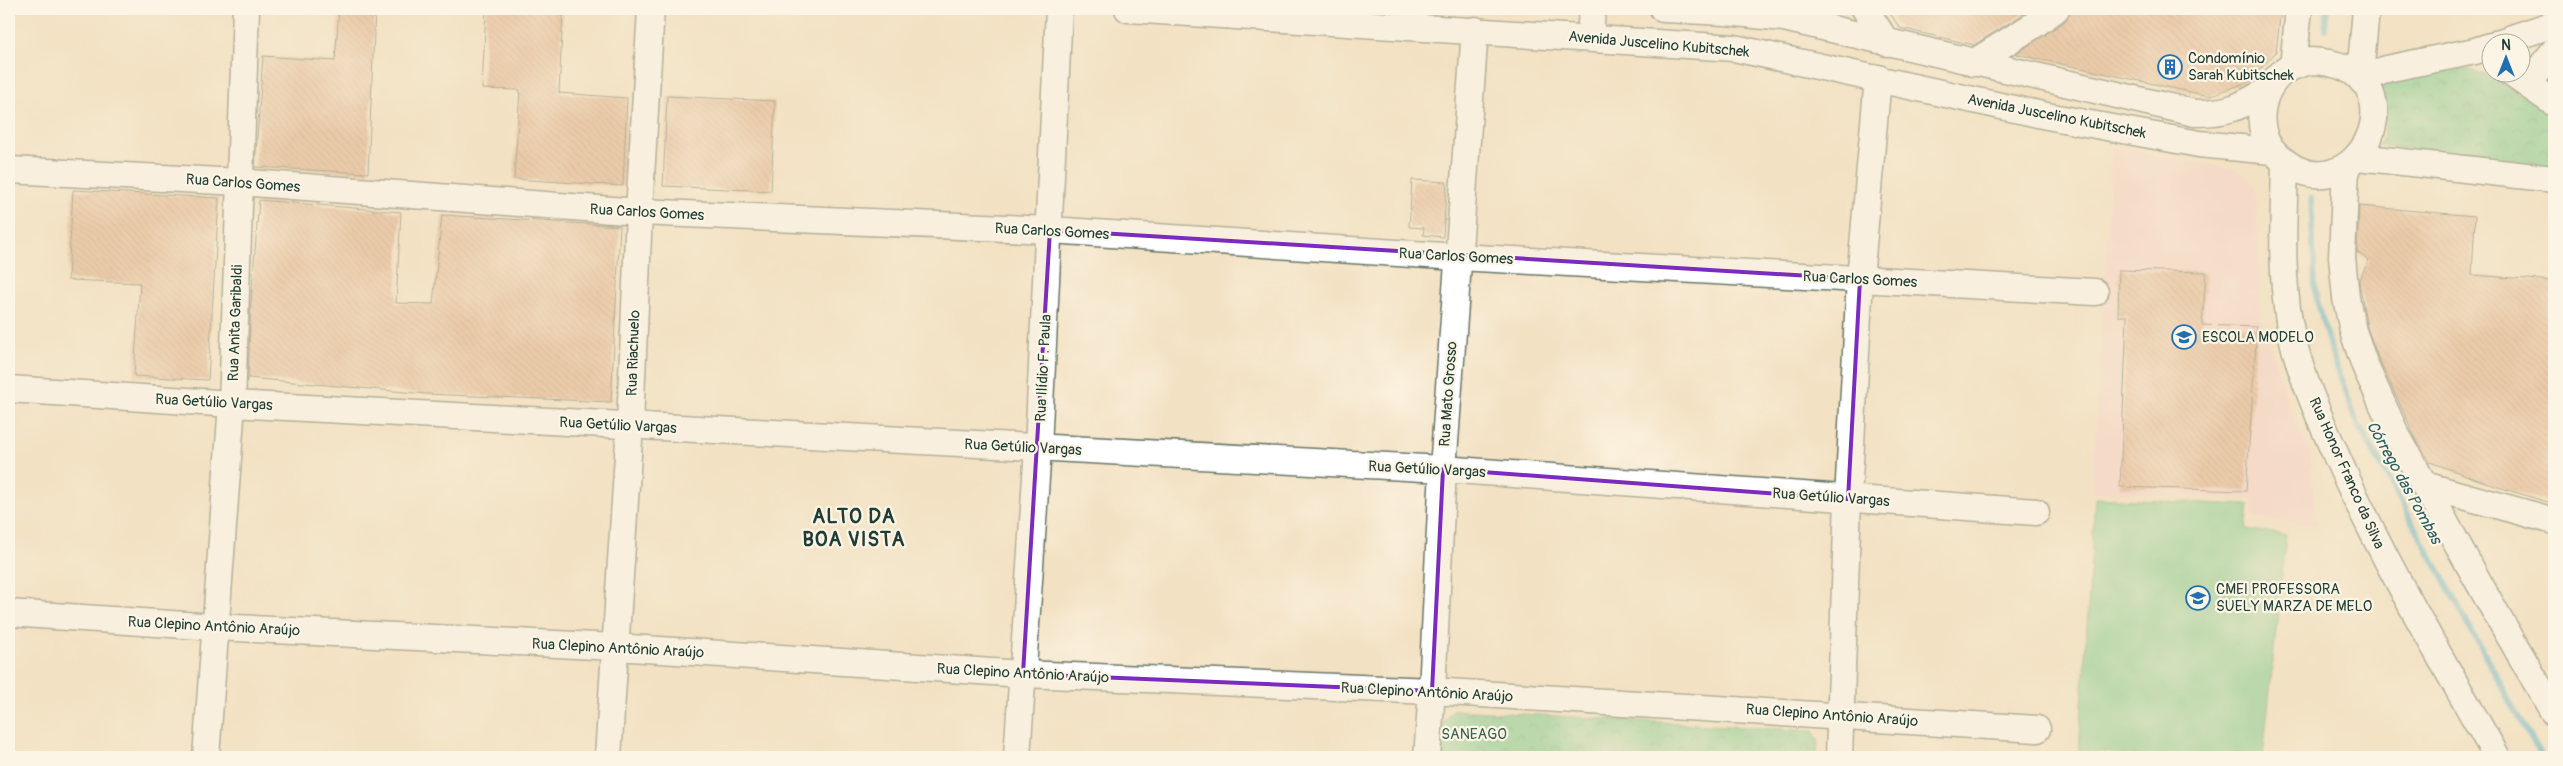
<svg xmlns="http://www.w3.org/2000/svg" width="2563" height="766" viewBox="0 0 2563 766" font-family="Pangolin,sans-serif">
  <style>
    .built { fill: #f7d0cd }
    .park { fill: url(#park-crowns); stroke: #4c8462 }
    .pitch { fill: #78cc90; stroke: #4c8462 }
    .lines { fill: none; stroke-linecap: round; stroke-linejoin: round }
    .stream { stroke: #4badca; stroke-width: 6 }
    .building { fill: url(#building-back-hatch) }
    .minor-casing { stroke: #697666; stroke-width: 29 }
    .minor { stroke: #fff; stroke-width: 26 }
    .marked { fill: none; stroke: #7b2cbf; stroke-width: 4; stroke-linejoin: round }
    .labels { text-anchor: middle; stroke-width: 4.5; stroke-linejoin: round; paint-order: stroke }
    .street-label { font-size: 15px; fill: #1f3d34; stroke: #fcf5e5 }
    .poi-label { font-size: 15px; fill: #1f3d34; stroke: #fcf5e5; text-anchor: start }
    .park-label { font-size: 15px; fill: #35614b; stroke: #fcf5e5 }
    .water-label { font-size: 16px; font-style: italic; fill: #2c5f61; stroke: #fcf5e5 }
    .district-label { font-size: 20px; font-weight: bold; letter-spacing: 1px; fill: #1f3d34; stroke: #fcf5e5 }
  </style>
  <defs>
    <pattern id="park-crowns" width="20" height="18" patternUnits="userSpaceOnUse" patternTransform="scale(1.25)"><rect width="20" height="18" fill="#78cc90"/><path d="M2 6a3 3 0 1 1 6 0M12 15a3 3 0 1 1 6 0" fill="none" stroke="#62a776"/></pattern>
    <pattern id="building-back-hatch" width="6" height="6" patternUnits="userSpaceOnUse" patternTransform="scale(1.25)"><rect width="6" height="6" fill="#e3af8a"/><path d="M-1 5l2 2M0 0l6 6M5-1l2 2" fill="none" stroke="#b79072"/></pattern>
  </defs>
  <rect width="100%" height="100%" fill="#fcf5e5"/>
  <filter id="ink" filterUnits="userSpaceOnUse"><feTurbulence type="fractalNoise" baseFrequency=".02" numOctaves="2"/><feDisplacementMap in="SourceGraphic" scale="10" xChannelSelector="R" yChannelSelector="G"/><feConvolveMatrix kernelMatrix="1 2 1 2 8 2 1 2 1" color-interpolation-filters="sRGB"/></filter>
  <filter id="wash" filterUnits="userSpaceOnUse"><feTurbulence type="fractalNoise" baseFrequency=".0096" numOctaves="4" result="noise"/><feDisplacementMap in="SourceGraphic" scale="20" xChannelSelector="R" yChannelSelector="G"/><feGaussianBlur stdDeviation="1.12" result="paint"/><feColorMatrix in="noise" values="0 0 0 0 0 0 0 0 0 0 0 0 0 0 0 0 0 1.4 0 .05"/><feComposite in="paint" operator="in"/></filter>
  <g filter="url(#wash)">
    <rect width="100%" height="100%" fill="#f3e1c3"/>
    <polygon class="built" points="2112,148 2238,170 2248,176 2255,187 2262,319 2285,394 2301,435 2310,446 2316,525 2254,518 2253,499 2092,492"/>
    <g class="park">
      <path d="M2461,68L2490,76L2554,115V169L2379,145C2390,125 2386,105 2380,84Z"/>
      <polygon points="1453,710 1813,731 1818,739 1817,757 1441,757 1444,720"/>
    </g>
    <polygon class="pitch" points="2095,498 2249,505 2246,529 2286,535 2263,757 2153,757 2079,750"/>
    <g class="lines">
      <g class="stream">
        <polyline points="2325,29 2327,9"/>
        <polyline points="2311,198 2315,292 2330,348 2356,420 2541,757"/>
      </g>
    </g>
    <g id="blocks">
      <g class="building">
        <polygon points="339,9 375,9 368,173 255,167 263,56 335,61"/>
        <polygon points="486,9 563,9 559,93 627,98 623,186 514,179 520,90 482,89"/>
        <polygon points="1887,9 2031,9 1974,45 1900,28"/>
        <polygon points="2071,9 2281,9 2276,52 2248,82 2209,96 2016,54 2065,21"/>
        <polygon points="667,96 775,101 771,191 663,186"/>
        <polygon points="1412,180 1447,182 1443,237 1423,235 1424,228 1409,227"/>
        <polygon points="73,190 219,198 208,380 134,376 140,283 68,280"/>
        <polygon points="259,200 401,212 396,303 433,304 442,215 620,226 611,402 427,394 248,378 251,301"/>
        <polygon points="2359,206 2475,216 2472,275 2554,281 2554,504 2495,486 2430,462 2419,445 2379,360 2367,327 2359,280 2369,260 2357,252"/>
        <polygon points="2119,270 2206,272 2202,325 2257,327 2246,491 2120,487 2127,316 2118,316"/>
      </g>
    </g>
  </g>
  <g filter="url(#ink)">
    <use href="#blocks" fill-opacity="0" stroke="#697666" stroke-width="1"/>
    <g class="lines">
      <g class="minor-casing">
        <g id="minor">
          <polyline points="1128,9 1734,48 2047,116 2199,144 2272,151"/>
          <path d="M1663,9L1726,12L1784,18L2195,113C2228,113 2240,107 2268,90"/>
          <polyline points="1865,9 1887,43"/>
          <polyline points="1590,37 1592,9"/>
          <polyline points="2500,42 2554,24"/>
          <path d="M2311,61C2433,65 2355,231 2276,154C2253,132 2259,91 2283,72C2291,66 2301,64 2311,61Z"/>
          <polyline points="1973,63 2034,25 2056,9"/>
          <polyline points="2293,66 2299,9"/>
          <polyline points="2509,72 2554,103"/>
          <polyline points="2360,76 2366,9"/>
          <polyline points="2362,81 2386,69 2475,51 2490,46"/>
          <polyline points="2527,84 2554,51"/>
          <polyline points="2358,157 2554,179"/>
          <path d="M2285,163C2284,215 2280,269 2289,321C2296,364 2315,407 2332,446C2379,554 2439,655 2497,757"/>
          <polyline points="2346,167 2342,257 2346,298 2353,331 2365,366 2395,432 2488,599 2554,713"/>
          <polyline points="9,170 239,182 639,212 1050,230 1458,257 2095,292"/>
          <polyline points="9,389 232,404 1443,469 2036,512"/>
          <polyline points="2424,485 2554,521"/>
          <polyline points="9,613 215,627 615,647 1023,674 1432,691 2037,729"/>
          <polyline points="206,757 232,404 246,9"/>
          <polyline points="608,757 630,425 639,212 651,9"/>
          <polyline points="1017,757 1038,448 1059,9"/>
          <polyline points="1427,757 1432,691 1443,469 1475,30"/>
          <polyline points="1839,757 1848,499 1860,279 1878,78"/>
        </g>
      </g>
      <use href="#minor" class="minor"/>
    </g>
  </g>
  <path d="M0 0H2563V766H0ZM1050,230L1860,279L1848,499L1443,469L1432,691L1023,674Z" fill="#f3e1c3" fill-opacity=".55" fill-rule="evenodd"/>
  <path class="marked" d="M1050,230L1860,279L1848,499L1443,469L1432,691L1023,674Z"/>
  <defs>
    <g id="building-ring" transform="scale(1.25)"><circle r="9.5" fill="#fcf5e5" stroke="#1f6fb2" stroke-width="1.5"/><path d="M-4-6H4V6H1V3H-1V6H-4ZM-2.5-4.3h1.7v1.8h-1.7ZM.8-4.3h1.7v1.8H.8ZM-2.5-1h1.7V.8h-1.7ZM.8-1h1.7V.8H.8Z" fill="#1f6fb2"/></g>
    <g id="school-ring" transform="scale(1.25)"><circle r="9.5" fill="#fcf5e5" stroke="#1f6fb2" stroke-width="1.5"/><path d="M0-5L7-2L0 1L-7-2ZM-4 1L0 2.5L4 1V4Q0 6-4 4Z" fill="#1f6fb2"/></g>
  </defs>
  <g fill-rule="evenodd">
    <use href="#building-ring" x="2170" y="67"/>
    <use href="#school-ring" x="2184" y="337"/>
    <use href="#school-ring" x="2198" y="598"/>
  </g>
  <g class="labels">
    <g class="street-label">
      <text transform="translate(1659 44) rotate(5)" y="5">Avenida Juscelino Kubitschek</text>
      <text transform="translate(2057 116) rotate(11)" y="5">Avenida Juscelino Kubitschek</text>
      <text transform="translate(243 183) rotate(4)" y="5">Rua Carlos Gomes</text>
      <text transform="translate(647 212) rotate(3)" y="5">Rua Carlos Gomes</text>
      <text transform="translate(1052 231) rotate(3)" y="5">Rua Carlos Gomes</text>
      <text transform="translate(1456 256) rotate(3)" y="5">Rua Carlos Gomes</text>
      <text transform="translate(1860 279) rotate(3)" y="5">Rua Carlos Gomes</text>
      <text transform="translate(235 323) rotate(-88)" y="5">Rua Anita Garibaldi</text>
      <text transform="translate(633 353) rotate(-88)" y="5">Rua Riachuelo</text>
      <text transform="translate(1043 368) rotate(-87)" y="5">Rua Ilídio F. Paula</text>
      <text transform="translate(1448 394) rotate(-86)" y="5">Rua Mato Grosso</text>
      <text transform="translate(214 402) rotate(3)" y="5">Rua Getúlio Vargas</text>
      <text transform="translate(618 425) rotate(3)" y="5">Rua Getúlio Vargas</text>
      <text transform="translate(1023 447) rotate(3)" y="5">Rua Getúlio Vargas</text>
      <text transform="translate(1427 469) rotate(3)" y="5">Rua Getúlio Vargas</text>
      <text transform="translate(2347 473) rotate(66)" y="5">Rua Honor Franco da Silva</text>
      <text transform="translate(1831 497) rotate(4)" y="5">Rua Getúlio Vargas</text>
      <text transform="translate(214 626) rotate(3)" y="5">Rua Clepino Antônio Araújo</text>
      <text transform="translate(618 648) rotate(3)" y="5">Rua Clepino Antônio Araújo</text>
      <text transform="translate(1023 673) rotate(3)" y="5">Rua Clepino Antônio Araújo</text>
      <text transform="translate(1427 692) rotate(3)" y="5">Rua Clepino Antônio Araújo</text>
      <text transform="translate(1832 715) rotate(4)" y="5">Rua Clepino Antônio Araújo</text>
    </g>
    <g class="poi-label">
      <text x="2188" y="63">Condomínio<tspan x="2188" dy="17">Sarah Kubitschek</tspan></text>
      <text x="2202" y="342">ESCOLA MODELO</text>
      <text x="2216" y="594">CMEI PROFESSORA<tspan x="2216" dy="17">SUELY MARZA DE MELO</tspan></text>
    </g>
    <g class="park-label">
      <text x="1474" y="739">SANEAGO</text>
    </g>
    <g class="water-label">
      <text transform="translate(2405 482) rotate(61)" y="6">Córrego das Pombas</text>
    </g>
    <g class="district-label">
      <text x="854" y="523">ALTO DA<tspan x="854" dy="23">BOA VISTA</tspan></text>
    </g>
  </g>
  <rect width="2563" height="766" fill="none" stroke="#fcf5e5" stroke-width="30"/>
  <g transform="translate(2506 58)"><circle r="24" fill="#fcf5e5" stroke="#a4ab9e"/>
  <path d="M0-4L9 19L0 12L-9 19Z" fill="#1f6fb2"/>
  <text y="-8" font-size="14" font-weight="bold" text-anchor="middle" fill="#1f3d34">N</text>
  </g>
</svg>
